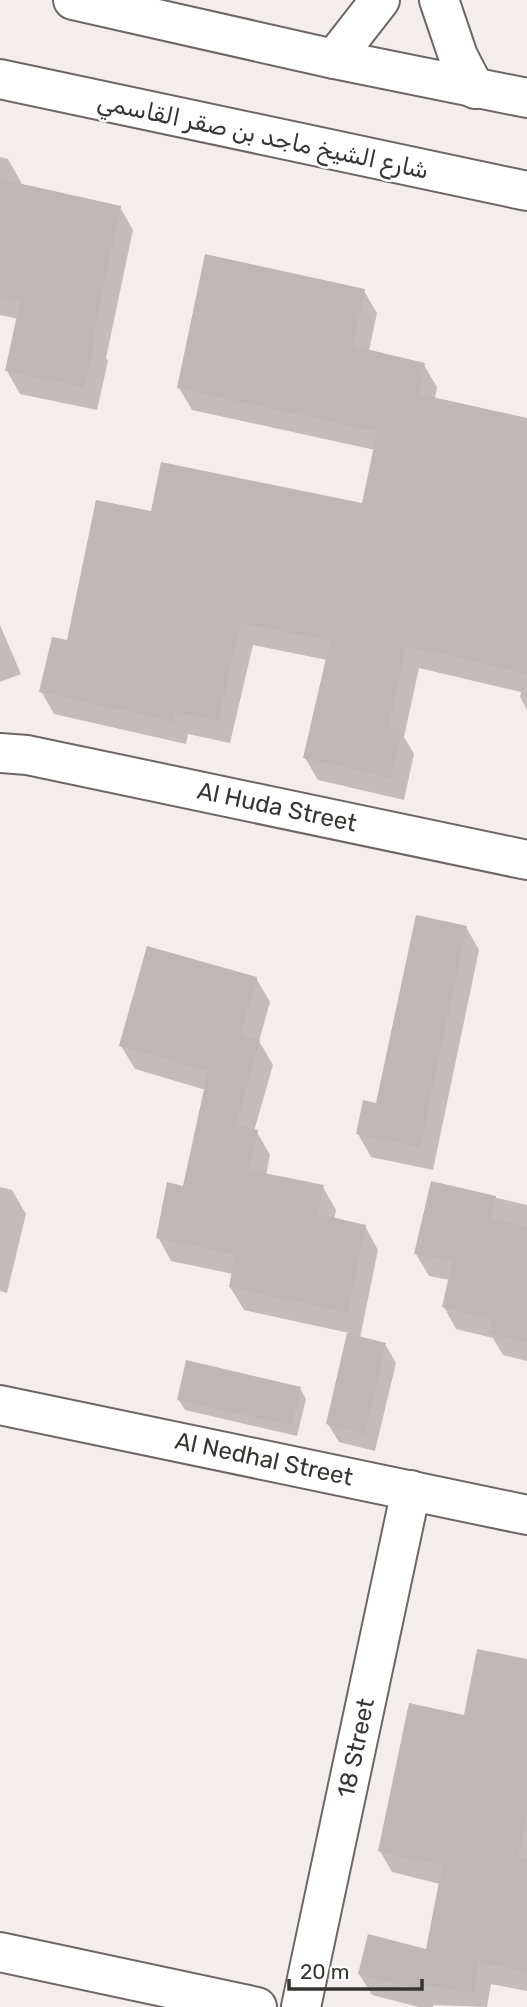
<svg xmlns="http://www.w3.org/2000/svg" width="527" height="2007" viewBox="0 0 527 2007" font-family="Rubik,Cairo,sans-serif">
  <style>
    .shadow { fill: #0003 }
    .building { fill: #beb7b7 }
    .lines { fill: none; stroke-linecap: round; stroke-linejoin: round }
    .minor-casing { stroke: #6c6765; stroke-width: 42 }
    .minor { stroke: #fff; stroke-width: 38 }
    .labels { text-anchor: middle; stroke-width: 5; stroke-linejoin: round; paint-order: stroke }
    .street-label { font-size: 24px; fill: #373434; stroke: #fff }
  </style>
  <rect width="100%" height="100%" fill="#f3edeb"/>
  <g class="shadow">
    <polygon points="0,157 8,159 21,182 20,186 120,207 133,230 106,358 108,361 97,410 20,394 7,371 18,319 0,315"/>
    <polygon points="364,291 377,313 369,351 424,365 437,387 435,399 527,420 527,710 520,697 521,692 419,668 404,737 414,754 404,800 318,780 305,758 327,660 253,645 230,743 188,734 186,744 54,714 41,691 68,642 153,513 363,505 375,450 192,410 179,388"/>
    <polygon points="0,625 21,674 0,682"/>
    <polygon points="466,927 479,950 433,1170 371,1157 358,1134 377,1105"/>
    <polygon points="256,978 270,1002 259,1041 273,1065 254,1131 257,1132 270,1155 266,1175 323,1187 336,1210 334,1220 365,1226 378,1250 360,1338 385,1344 396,1363 375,1451 339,1442 328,1424 349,1333 244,1310 230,1287 233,1274 171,1261 158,1237 184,1188 206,1090 135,1069 121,1046"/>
    <polygon points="432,1183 527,1205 527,1361 503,1355 493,1338 456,1329 444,1307 450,1280 429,1276 416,1254"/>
    <polygon points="0,1187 12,1190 26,1214 7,1293 0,1291"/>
    <polygon points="300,1388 306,1399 297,1436 185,1410 179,1400"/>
    <polygon points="527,1661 527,1991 491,1984 487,2007 434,2005 433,2007 419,2007 372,1995 359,1974 428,1951 440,1884 392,1872 380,1851 465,1717"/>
  </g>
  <g class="building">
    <polygon points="0,179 121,206 93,337 96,337 85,388 5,371 20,301 0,296"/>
    <polygon points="205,254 365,289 353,346 425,363 419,394 527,418 527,674 406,646 389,726 402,730 391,778 303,758 330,641 241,623 218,722 176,712 174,722 39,692 52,637 67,640 96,500 151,511 161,462 362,503 377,432 177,388"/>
    <polygon points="416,915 467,926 420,1148 356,1134 363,1100 376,1103"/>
    <polygon points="147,946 257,977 241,1034 260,1040 236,1125 258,1130 249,1170 324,1185 318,1214 366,1225 348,1313 229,1287 235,1255 156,1238 167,1182 183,1186 208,1071 119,1046"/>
    <polygon points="431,1181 496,1196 491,1218 527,1227 527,1343 488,1334 492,1319 442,1307 452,1262 414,1254"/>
    <polygon points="347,1333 386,1343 365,1434 326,1424"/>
    <polygon points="186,1360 301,1387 292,1426 177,1400"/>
    <polygon points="477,1649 527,1659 527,1812 519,1857 527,1859 527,1972 479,1963 474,1994 422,1984 421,1990 358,1974 368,1934 426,1949 442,1866 378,1851 409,1703 464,1715"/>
  </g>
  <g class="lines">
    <g class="minor-casing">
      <g id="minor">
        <polyline points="73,0 334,59 527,98"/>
        <polyline points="439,0 458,56 475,89"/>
        <polyline points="334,59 380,0"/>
        <polyline points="0,79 527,191"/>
        <polyline points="0,753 27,755 527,860"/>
        <polyline points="0,1405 527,1515"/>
        <polyline points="0,1952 257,2007"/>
        <polyline points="301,2007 411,1490"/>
      </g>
    </g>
    <use href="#minor" class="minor"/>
  </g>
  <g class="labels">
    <g class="street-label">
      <text transform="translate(263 136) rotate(12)" y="8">شارع الشيخ ماجد بن صقر القاسمي</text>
      <text transform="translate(277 807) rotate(12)" y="8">Al Huda Street</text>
      <text transform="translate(264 1459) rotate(12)" y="8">Al Nedhal Street</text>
      <text transform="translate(356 1748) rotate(-78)" y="8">18 Street</text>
    </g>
  </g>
  <path d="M289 1979v10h133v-10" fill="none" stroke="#373434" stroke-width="3.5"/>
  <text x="300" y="1979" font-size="21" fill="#373434" stroke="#ffffff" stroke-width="5" paint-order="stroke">20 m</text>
</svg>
